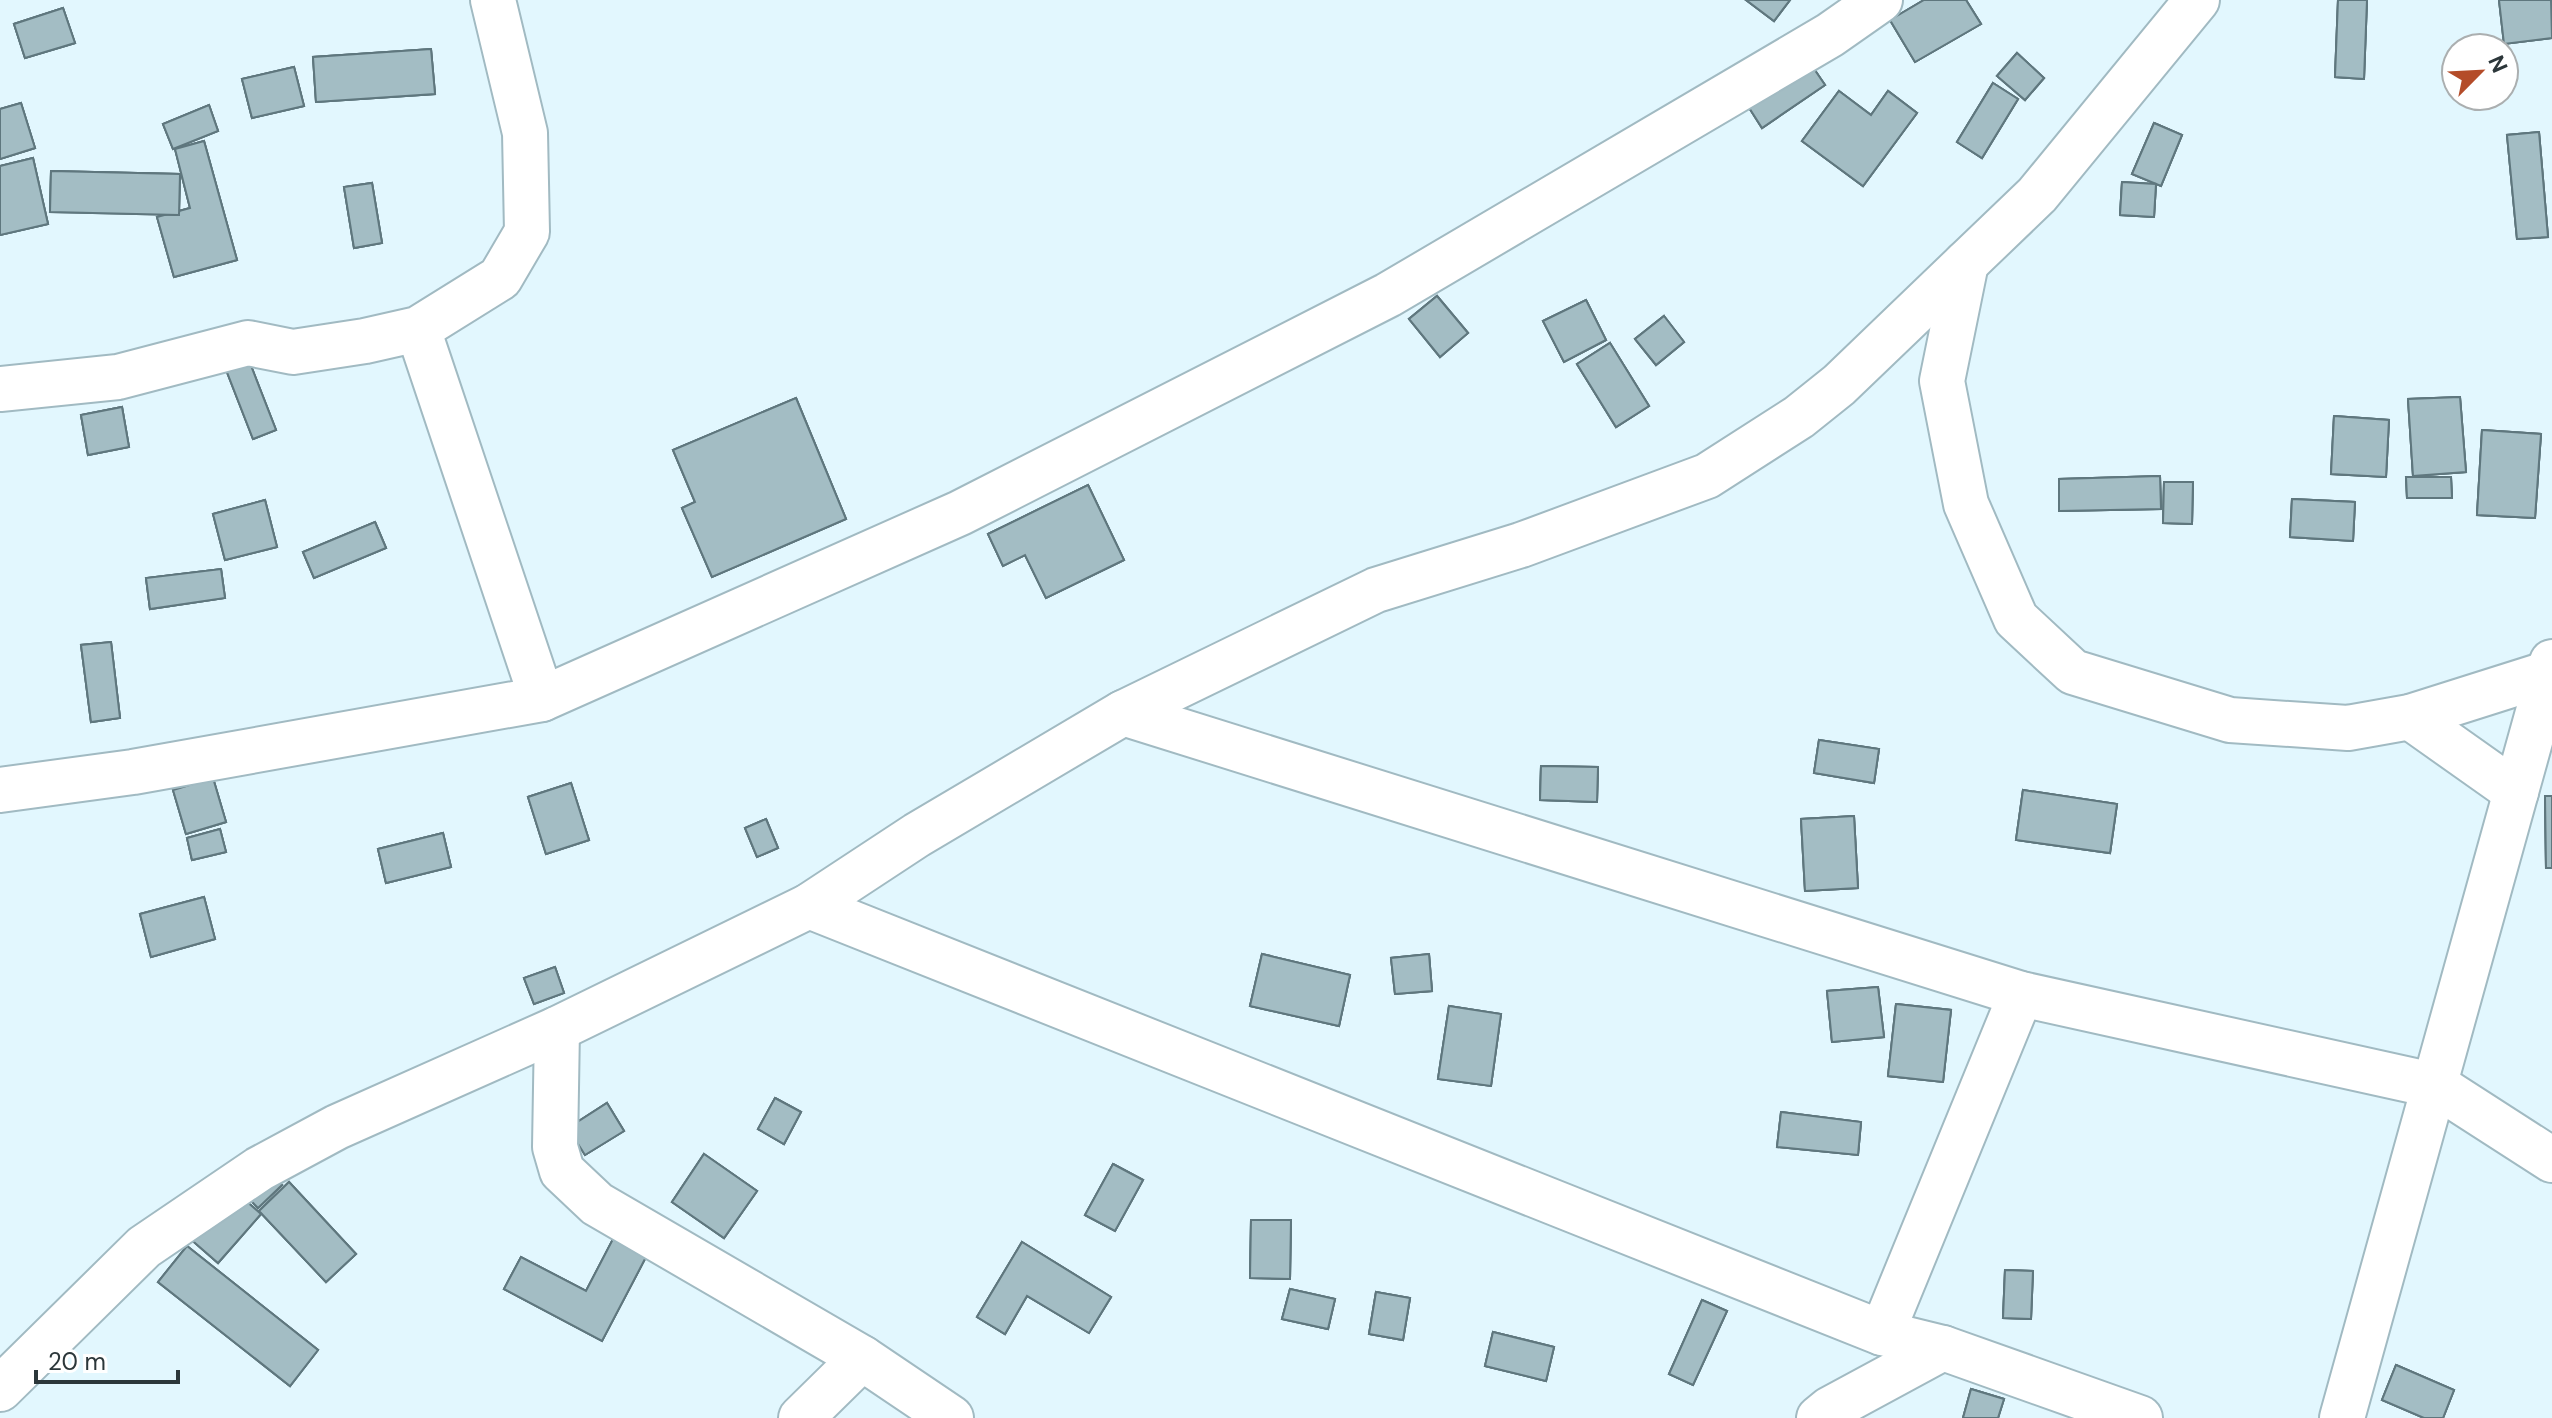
<svg xmlns="http://www.w3.org/2000/svg" width="2552" height="1418" viewBox="0 0 2552 1418" font-family="'DM Sans',sans-serif">
  <style>
    .building { fill: #a3bdc4; stroke: #5f777e; stroke-width: 2 }
    .lines { fill: none; stroke-linecap: round; stroke-linejoin: round }
    .street-casing { stroke: #a1bac2; stroke-width: 48 }
    .street { stroke: #fff; stroke-width: 44 }
  </style>
  <rect width="100%" height="100%" fill="#e2f7fe"/>
  <g class="building">
    <polygon points="1746,0 1790,0 1774,21"/>
    <polygon points="1746,0 1790,0 1774,21"/>
    <polygon points="1746,0 1790,0 1774,21"/>
    <polygon points="1924,0 1966,0 1981,24 1915,62 1890,20"/>
    <polygon points="1924,0 1966,0 1981,24 1915,62 1890,20"/>
    <polygon points="1924,0 1966,0 1981,24 1915,62 1890,20"/>
    <polygon points="2338,0 2367,0 2364,79 2335,77"/>
    <polygon points="2338,0 2367,0 2364,79 2335,77"/>
    <polygon points="2338,0 2367,0 2364,79 2335,77"/>
    <polygon points="2499,0 2551,0 2552,38 2504,44"/>
    <polygon points="2499,0 2551,0 2552,38 2504,44"/>
    <polygon points="2499,0 2551,0 2552,38 2504,44"/>
    <polygon points="63,8 75,43 25,58 14,24"/>
    <polygon points="63,8 75,43 25,58 14,24"/>
    <polygon points="63,8 75,43 25,58 14,24"/>
    <polygon points="431,49 435,94 316,102 313,57"/>
    <polygon points="431,49 435,94 316,102 313,57"/>
    <polygon points="431,49 435,94 316,102 313,57"/>
    <polygon points="2017,53 2044,78 2025,100 1997,76"/>
    <polygon points="2017,53 2044,78 2025,100 1997,76"/>
    <polygon points="2017,53 2044,78 2025,100 1997,76"/>
    <polygon points="1810,63 1825,85 1762,128 1748,106"/>
    <polygon points="1810,63 1825,85 1762,128 1748,106"/>
    <polygon points="1810,63 1825,85 1762,128 1748,106"/>
    <polygon points="294,67 304,106 252,118 242,79"/>
    <polygon points="294,67 304,106 252,118 242,79"/>
    <polygon points="294,67 304,106 252,118 242,79"/>
    <polygon points="1993,83 2018,99 1982,158 1957,142"/>
    <polygon points="1993,83 2018,99 1982,158 1957,142"/>
    <polygon points="1993,83 2018,99 1982,158 1957,142"/>
    <polygon points="1839,91 1871,115 1888,91 1917,113 1863,186 1802,141"/>
    <polygon points="1839,91 1871,115 1888,91 1917,113 1863,186 1802,141"/>
    <polygon points="1839,91 1871,115 1888,91 1917,113 1863,186 1802,141"/>
    <polygon points="21,103 35,148 0,159 0,109"/>
    <polygon points="21,103 35,148 0,159 0,109"/>
    <polygon points="21,103 35,148 0,159 0,109"/>
    <polygon points="209,105 218,131 173,149 163,124"/>
    <polygon points="209,105 218,131 173,149 163,124"/>
    <polygon points="209,105 218,131 173,149 163,124"/>
    <polygon points="2154,123 2182,135 2161,186 2132,174"/>
    <polygon points="2154,123 2182,135 2161,186 2132,174"/>
    <polygon points="2154,123 2182,135 2161,186 2132,174"/>
    <polygon points="2539,132 2548,237 2517,239 2507,135"/>
    <polygon points="2539,132 2548,237 2517,239 2507,135"/>
    <polygon points="2539,132 2548,237 2517,239 2507,135"/>
    <polygon points="204,141 237,260 174,277 157,217 190,208 175,149"/>
    <polygon points="204,141 237,260 174,277 157,217 190,208 175,149"/>
    <polygon points="204,141 237,260 174,277 157,217 190,208 175,149"/>
    <polygon points="33,158 48,224 0,235 0,166"/>
    <polygon points="33,158 48,224 0,235 0,166"/>
    <polygon points="33,158 48,224 0,235 0,166"/>
    <polygon points="51,171 180,174 179,211 50,212"/>
    <polygon points="51,171 180,174 179,215 50,212"/>
    <polygon points="51,171 180,174 179,215 50,212"/>
    <polygon points="2122,182 2156,185 2154,217 2120,215"/>
    <polygon points="2122,182 2156,184 2154,217 2120,215"/>
    <polygon points="2122,182 2156,184 2154,217 2120,215"/>
    <polygon points="372,183 382,243 354,248 344,187"/>
    <polygon points="372,183 382,243 354,248 344,187"/>
    <polygon points="372,183 382,243 354,248 344,187"/>
    <polygon points="1437,296 1468,333 1440,357 1409,319"/>
    <polygon points="1437,296 1468,333 1440,357 1409,319"/>
    <polygon points="1437,296 1468,333 1440,357 1409,319"/>
    <polygon points="1586,300 1606,340 1564,362 1543,321"/>
    <polygon points="1586,300 1606,340 1564,362 1543,321"/>
    <polygon points="1586,300 1606,340 1564,362 1543,321"/>
    <polygon points="1664,316 1684,342 1656,365 1635,339"/>
    <polygon points="1664,316 1684,342 1656,365 1635,339"/>
    <polygon points="1664,316 1684,342 1656,365 1635,339"/>
    <polygon points="1610,343 1649,406 1616,427 1577,364"/>
    <polygon points="1610,343 1649,406 1616,427 1577,364"/>
    <polygon points="1610,343 1649,406 1616,427 1577,364"/>
    <polygon points="248,358 276,430 253,439 225,367"/>
    <polygon points="248,358 276,430 253,439 225,367"/>
    <polygon points="248,358 276,430 253,439 225,367"/>
    <polygon points="2460,397 2466,472 2413,476 2408,399"/>
    <polygon points="2460,397 2466,472 2413,476 2408,399"/>
    <polygon points="2460,397 2466,472 2413,476 2408,399"/>
    <polygon points="796,398 846,519 712,577 682,508 695,502 673,450"/>
    <polygon points="796,398 846,519 712,577 682,508 695,502 673,450"/>
    <polygon points="796,398 846,519 712,577 682,508 695,502 673,450"/>
    <polygon points="122,407 129,447 88,455 81,415"/>
    <polygon points="122,407 129,447 88,455 81,415"/>
    <polygon points="122,407 129,447 88,455 81,415"/>
    <polygon points="2334,416 2389,420 2386,477 2331,474"/>
    <polygon points="2334,416 2389,420 2386,477 2331,474"/>
    <polygon points="2334,416 2389,420 2386,477 2331,474"/>
    <polygon points="2482,430 2541,434 2535,518 2477,515"/>
    <polygon points="2482,430 2541,434 2535,518 2477,515"/>
    <polygon points="2482,430 2541,434 2535,518 2477,515"/>
    <polygon points="2160,476 2161,509 2059,511 2059,479"/>
    <polygon points="2160,476 2161,509 2059,511 2059,479"/>
    <polygon points="2160,476 2161,509 2059,511 2059,479"/>
    <polygon points="2406,477 2451,477 2452,498 2407,498"/>
    <polygon points="2406,477 2451,477 2452,498 2407,498"/>
    <polygon points="2406,477 2451,477 2452,498 2407,498"/>
    <polygon points="2164,482 2193,482 2192,524 2163,523"/>
    <polygon points="2164,482 2193,482 2192,524 2163,523"/>
    <polygon points="2164,482 2193,482 2192,524 2163,523"/>
    <polygon points="1088,485 1124,560 1046,598 1025,555 1003,566 988,534"/>
    <polygon points="1088,485 1124,560 1046,598 1025,555 1003,566 988,534"/>
    <polygon points="1088,485 1124,560 1046,598 1025,555 1003,566 988,534"/>
    <polygon points="2292,499 2355,502 2353,541 2290,537"/>
    <polygon points="2292,499 2355,502 2353,541 2290,537"/>
    <polygon points="2292,499 2355,502 2353,541 2290,537"/>
    <polygon points="265,500 277,547 225,560 213,514"/>
    <polygon points="265,500 277,547 225,560 213,514"/>
    <polygon points="265,500 277,547 225,560 213,514"/>
    <polygon points="375,522 386,548 314,578 303,552"/>
    <polygon points="375,522 386,548 314,578 303,552"/>
    <polygon points="375,522 386,548 314,578 303,552"/>
    <polygon points="221,569 225,598 150,609 146,578"/>
    <polygon points="221,569 225,598 150,609 146,578"/>
    <polygon points="221,569 225,598 150,609 146,578"/>
    <polygon points="111,642 120,718 91,722 81,645"/>
    <polygon points="111,642 120,718 91,722 81,645"/>
    <polygon points="111,642 120,718 91,722 81,645"/>
    <polygon points="1819,740 1879,749 1874,783 1814,773"/>
    <polygon points="1819,740 1879,749 1874,783 1814,773"/>
    <polygon points="1819,740 1879,749 1874,783 1814,773"/>
    <polygon points="1541,766 1598,767 1597,802 1540,800"/>
    <polygon points="1541,766 1598,767 1597,802 1540,800"/>
    <polygon points="1541,766 1598,767 1597,802 1540,800"/>
    <polygon points="213,778 226,822 186,834 173,790"/>
    <polygon points="213,778 226,822 186,834 173,790"/>
    <polygon points="213,778 226,822 186,834 173,790"/>
    <polygon points="571,783 589,840 546,854 528,797"/>
    <polygon points="571,783 589,840 546,854 528,797"/>
    <polygon points="571,783 589,840 546,854 528,797"/>
    <polygon points="2023,790 2117,804 2110,853 2016,840"/>
    <polygon points="2023,790 2117,804 2110,853 2016,840"/>
    <polygon points="2023,790 2117,804 2110,853 2016,840"/>
    <polygon points="2545,796 2552,796 2552,868 2546,868"/>
    <polygon points="2545,796 2552,796 2552,868 2546,868"/>
    <polygon points="2545,796 2552,796 2552,868 2546,868"/>
    <polygon points="1854,816 1858,888 1805,891 1801,819"/>
    <polygon points="1854,816 1858,888 1805,891 1801,819"/>
    <polygon points="1854,816 1858,888 1805,891 1801,819"/>
    <polygon points="766,819 778,848 757,857 745,828"/>
    <polygon points="766,819 778,848 757,857 745,828"/>
    <polygon points="766,819 778,848 757,857 745,828"/>
    <polygon points="220,829 226,852 192,860 187,838"/>
    <polygon points="220,829 226,852 192,860 187,838"/>
    <polygon points="220,829 226,852 192,860 187,838"/>
    <polygon points="443,833 451,867 386,883 378,849"/>
    <polygon points="443,833 451,867 386,883 378,849"/>
    <polygon points="443,833 451,867 386,883 378,849"/>
    <polygon points="204,897 215,939 151,957 140,914"/>
    <polygon points="204,897 215,939 151,957 140,914"/>
    <polygon points="204,897 215,939 151,957 140,914"/>
    <polygon points="1262,954 1350,975 1339,1026 1250,1006"/>
    <polygon points="1262,954 1350,975 1339,1026 1250,1006"/>
    <polygon points="1262,954 1350,975 1339,1026 1250,1006"/>
    <polygon points="1429,954 1432,991 1395,994 1391,958"/>
    <polygon points="1429,954 1432,991 1395,994 1391,958"/>
    <polygon points="1429,954 1432,991 1395,994 1391,958"/>
    <polygon points="555,967 564,993 534,1004 524,978"/>
    <polygon points="555,967 564,993 534,1004 524,978"/>
    <polygon points="555,967 564,993 534,1004 524,978"/>
    <polygon points="1878,987 1884,1037 1832,1042 1827,991"/>
    <polygon points="1878,987 1884,1037 1832,1042 1827,991"/>
    <polygon points="1878,987 1884,1037 1832,1042 1827,991"/>
    <polygon points="1896,1004 1951,1010 1943,1082 1888,1076"/>
    <polygon points="1896,1004 1951,1010 1943,1082 1888,1076"/>
    <polygon points="1896,1004 1951,1010 1943,1082 1888,1076"/>
    <polygon points="1449,1006 1501,1014 1491,1086 1438,1079"/>
    <polygon points="1449,1006 1501,1014 1491,1086 1438,1079"/>
    <polygon points="1449,1006 1501,1014 1491,1086 1438,1079"/>
    <polygon points="775,1098 801,1112 784,1144 758,1129"/>
    <polygon points="775,1098 801,1112 784,1144 758,1129"/>
    <polygon points="775,1098 801,1112 784,1144 758,1129"/>
    <polygon points="607,1103 624,1131 585,1155 568,1128"/>
    <polygon points="607,1103 624,1131 585,1155 568,1128"/>
    <polygon points="607,1103 624,1131 585,1155 568,1128"/>
    <polygon points="1781,1112 1861,1122 1858,1155 1777,1147"/>
    <polygon points="1781,1112 1861,1122 1858,1155 1777,1147"/>
    <polygon points="1781,1112 1861,1122 1858,1155 1777,1147"/>
    <polygon points="704,1154 757,1191 724,1238 672,1202"/>
    <polygon points="704,1154 757,1191 724,1238 672,1202"/>
    <polygon points="704,1154 757,1191 724,1238 672,1202"/>
    <polygon points="255,1158 282,1185 258,1208 232,1181"/>
    <polygon points="255,1158 282,1185 258,1208 232,1181"/>
    <polygon points="255,1158 282,1185 258,1208 232,1181"/>
    <polygon points="1113,1164 1143,1180 1115,1231 1085,1215"/>
    <polygon points="1113,1164 1143,1180 1115,1231 1085,1215"/>
    <polygon points="1113,1164 1143,1180 1115,1231 1085,1215"/>
    <polygon points="289,1182 356,1254 326,1282 259,1211"/>
    <polygon points="289,1182 356,1254 326,1282 259,1211"/>
    <polygon points="289,1182 356,1254 326,1282 259,1211"/>
    <polygon points="229,1186 261,1214 218,1263 187,1236"/>
    <polygon points="229,1186 261,1214 218,1263 187,1236"/>
    <polygon points="229,1186 261,1214 218,1263 187,1236"/>
    <polygon points="1251,1220 1291,1220 1290,1279 1250,1278"/>
    <polygon points="1251,1220 1291,1220 1290,1279 1250,1278"/>
    <polygon points="1251,1220 1291,1220 1290,1279 1250,1278"/>
    <polygon points="613,1239 646,1257 602,1341 504,1289 521,1257 586,1291"/>
    <polygon points="613,1239 646,1257 602,1341 504,1289 521,1257 586,1291"/>
    <polygon points="613,1239 646,1257 602,1341 504,1289 521,1257 586,1291"/>
    <polygon points="1022,1242 1111,1297 1089,1333 1027,1296 1005,1334 977,1317"/>
    <polygon points="1022,1242 1111,1297 1089,1333 1027,1296 1005,1334 977,1317"/>
    <polygon points="1022,1242 1111,1297 1089,1333 1027,1296 1005,1334 977,1317"/>
    <polygon points="187,1246 318,1350 290,1386 158,1282"/>
    <polygon points="187,1246 318,1350 290,1386 158,1282"/>
    <polygon points="187,1246 318,1350 290,1386 158,1282"/>
    <polygon points="2005,1270 2033,1271 2031,1319 2003,1318"/>
    <polygon points="2005,1270 2033,1271 2031,1319 2003,1318"/>
    <polygon points="2005,1270 2033,1271 2031,1319 2003,1318"/>
    <polygon points="1290,1289 1335,1299 1328,1329 1282,1319"/>
    <polygon points="1290,1289 1335,1299 1328,1329 1282,1319"/>
    <polygon points="1290,1289 1335,1299 1328,1329 1282,1319"/>
    <polygon points="1376,1292 1410,1298 1403,1340 1369,1334"/>
    <polygon points="1376,1292 1410,1298 1403,1340 1369,1334"/>
    <polygon points="1376,1292 1410,1298 1403,1340 1369,1334"/>
    <polygon points="1702,1300 1727,1311 1693,1385 1669,1374"/>
    <polygon points="1702,1300 1727,1311 1693,1385 1669,1374"/>
    <polygon points="1702,1300 1727,1311 1693,1385 1669,1374"/>
    <polygon points="1493,1332 1554,1347 1546,1381 1485,1366"/>
    <polygon points="1493,1332 1554,1347 1546,1381 1485,1366"/>
    <polygon points="1493,1332 1554,1347 1546,1381 1485,1366"/>
    <polygon points="2396,1365 2454,1390 2443,1418 2424,1418 2382,1400"/>
    <polygon points="2396,1365 2454,1390 2443,1418 2424,1418 2382,1400"/>
    <polygon points="2396,1365 2454,1390 2443,1418 2424,1418 2382,1400"/>
    <polygon points="1971,1389 2004,1399 1998,1418 1963,1418"/>
    <polygon points="1971,1389 2004,1399 1998,1418 1963,1418"/>
    <polygon points="1971,1389 2004,1399 1998,1418 1963,1418"/>
  </g>
  <g class="lines">
    <g class="street-casing">
      <g id="street">
        <polyline points="1966,263 1942,381 1966,504 2016,619 2073,672 2230,720 2348,728 2410,717 2549,673"/>
        <polyline points="418,329 542,699"/>
        <polyline points="0,389 118,377 248,343 293,352 365,341 418,329 500,278 527,232 525,133 493,0"/>
        <polyline points="1123,713 2021,994 2437,1086 2552,1160"/>
        <polyline points="2410,717 2516,792"/>
        <polyline points="0,790 133,772 542,699 960,513 1388,295 1830,35 1880,0"/>
        <polyline points="809,906 1882,1333 1943,1348 2140,1418"/>
        <polyline points="557,1029 555,1147 562,1171 597,1204 862,1358 951,1418"/>
        <polyline points="1882,1333 2021,994"/>
        <polyline points="0,1389 144,1247 259,1169 337,1127 557,1029 809,906 917,835 1123,713 1376,590 1521,545 1707,476 1799,417 1839,385 2037,195 2197,0"/>
        <polyline points="801,1418 862,1358"/>
        <polyline points="1819,1418 1830,1409 1943,1348"/>
        <polyline points="2342,1418 2552,662"/>
      </g>
    </g>
    <use href="#street" class="street"/>
  </g>
  <g transform="translate(2480 72) rotate(66)"><circle r="38" fill="#ffffff" stroke="#abafb0" stroke-width="2"/>
  <path d="M0-6L14 30L0 20L-14 30Z" fill="#b44c29"/>
  <text y="-12" font-size="22" font-weight="bold" text-anchor="middle" fill="#2c373a">N</text>
  </g>
  <path d="M36 1370v12h142v-12" fill="none" stroke="#2c373a" stroke-width="4"/>
  <text x="48" y="1370" font-size="24" fill="#2c373a" stroke="#ffffff" stroke-width="6" paint-order="stroke">20 m</text>
</svg>
